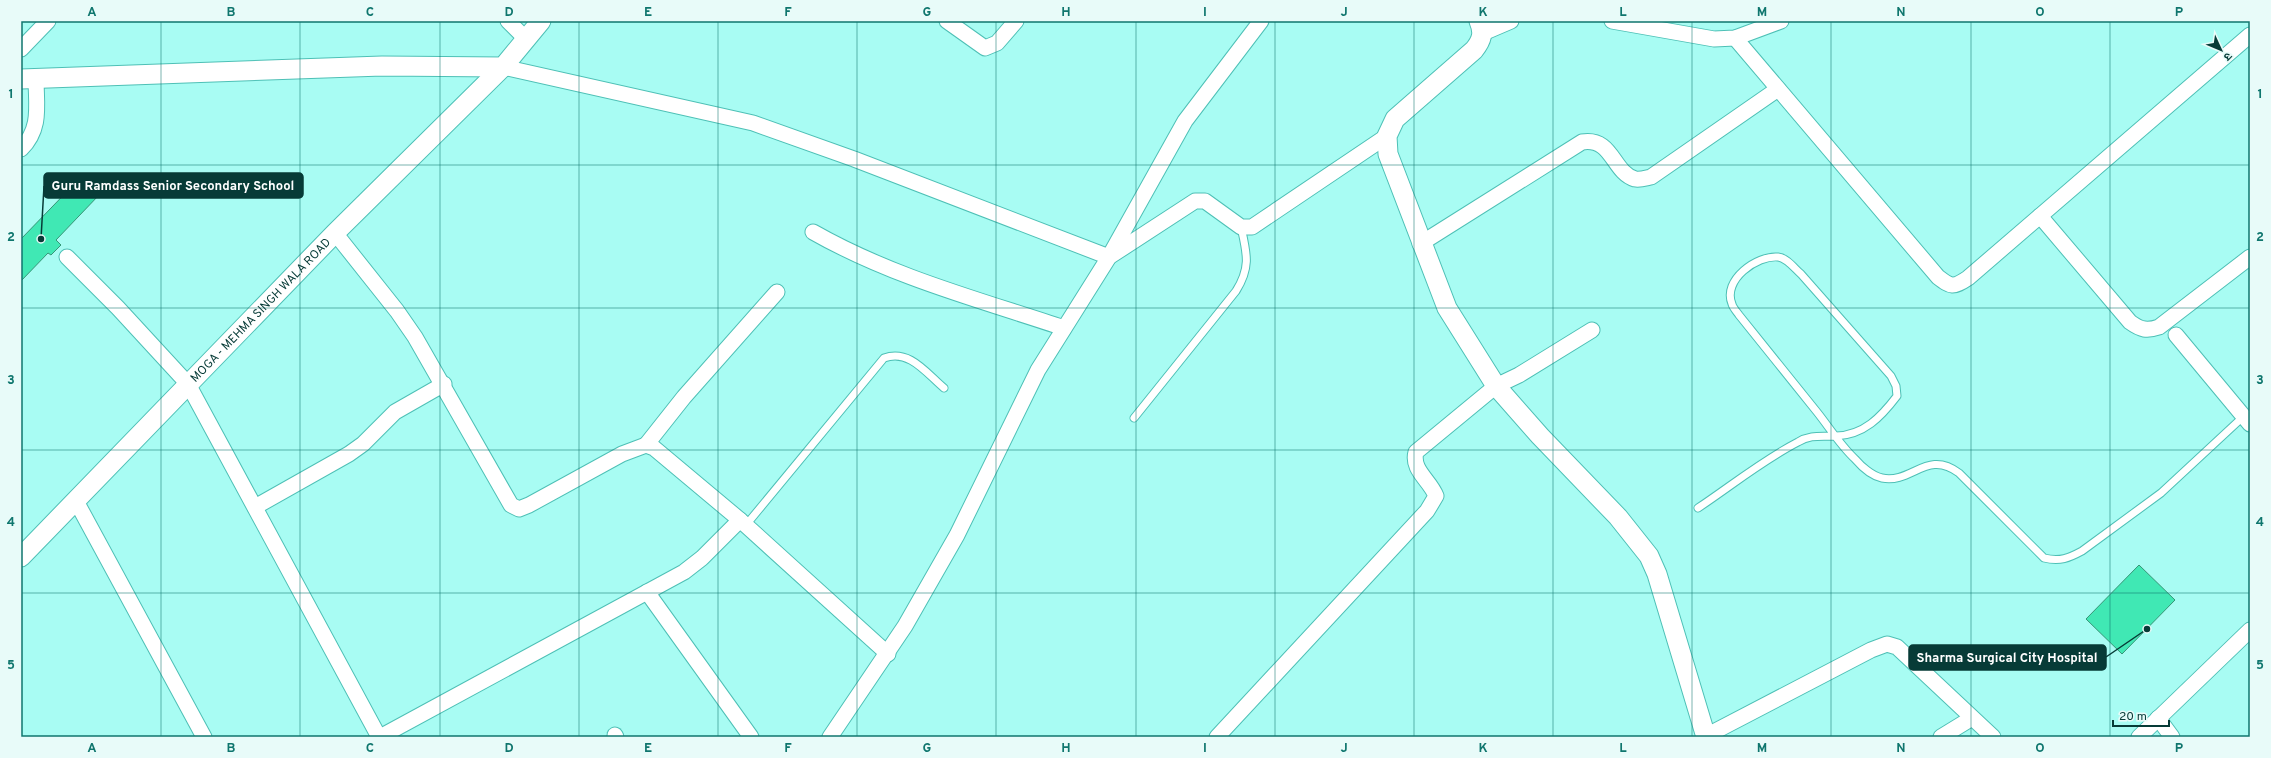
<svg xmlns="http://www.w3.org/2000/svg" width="2271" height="758" viewBox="0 0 2271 758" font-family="Overpass,'Noto Sans Devanagari',sans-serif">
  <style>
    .building { fill: #40e8b4; stroke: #359676 }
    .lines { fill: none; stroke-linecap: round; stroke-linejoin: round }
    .service-casing { stroke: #4ec0b6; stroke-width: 9 }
    .minor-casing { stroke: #4ec0b6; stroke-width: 17 }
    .tertiary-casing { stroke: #4ec0b6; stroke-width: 21 }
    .service { stroke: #fff; stroke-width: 7 }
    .minor { stroke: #fff; stroke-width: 15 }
    .tertiary { stroke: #fff; stroke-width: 19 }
    .grid { fill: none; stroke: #0f766e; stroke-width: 1; stroke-opacity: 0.55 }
    .labels { text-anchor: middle; stroke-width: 3.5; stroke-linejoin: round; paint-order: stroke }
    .street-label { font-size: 12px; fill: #073b37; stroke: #e8fbf9 }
    .leader { fill: none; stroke: #073b37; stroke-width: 1.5 }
    .callout-dot { fill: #073b37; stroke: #e8fbf9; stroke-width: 1.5 }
    .callout { fill: #073b37; stroke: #073b37; stroke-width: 1.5 }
    .callout-label { font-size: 13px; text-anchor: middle; font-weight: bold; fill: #fff }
    .neatline { fill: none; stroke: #0f766e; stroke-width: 1.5 }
    .grid-label { font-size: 13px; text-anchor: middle; font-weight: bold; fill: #0f766e }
  </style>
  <rect width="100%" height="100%" fill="#a8fcf3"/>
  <g class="building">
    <polygon points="82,176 100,194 56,240 61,245 51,255 48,253 21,281 21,239"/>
    <polygon points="2139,565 2175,600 2122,654 2086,619"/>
  </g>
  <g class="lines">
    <g class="service-casing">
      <g id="service">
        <path d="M1134,418L1236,291C1251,267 1247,254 1241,227"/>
        <path d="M1698,508C1731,486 1763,460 1798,442C1811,434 1822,437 1836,436C1864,435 1881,417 1897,396L1896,386L1891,376L1801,274C1794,268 1787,258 1778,257C1757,255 1722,280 1732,304C1733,308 1737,312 1739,315C1765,347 1791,380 1817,412C1829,427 1840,445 1855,459C1861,466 1872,476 1882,478C1912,484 1927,449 1959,473L2044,558C2060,562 2069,558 2082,551L2161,493L2244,416"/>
        <path d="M746,525L884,358C910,349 926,373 944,388"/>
      </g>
    </g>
    <g class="minor-casing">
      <g id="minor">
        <polyline points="508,21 526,39"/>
        <polyline points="947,21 985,48 997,43 1016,21"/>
        <polyline points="1612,21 1714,39 1735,38 1781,21"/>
        <polyline points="1483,33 1511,21"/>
        <path d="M1735,38L1938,277C1951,287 1953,288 1968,278L2250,35"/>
        <polyline points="21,49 48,21"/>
        <polyline points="503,67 753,123 854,159 1109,257 1185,121 1261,21"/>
        <path d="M21,149C42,128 36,105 36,78"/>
        <path d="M2040,216L2130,322C2141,330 2147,331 2159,327L2250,257"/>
        <path d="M813,232C892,277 980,300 1064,328"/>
        <polyline points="335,233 397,311 415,337 511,505 519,509 529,505 622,454 646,445 654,448 740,520 888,654"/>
        <path d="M1420,244L1582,142C1613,137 1612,172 1635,179C1640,180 1646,178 1651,177L1778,89"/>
        <polyline points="67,257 118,308 188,384 379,737"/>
        <polyline points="2176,335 2250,424"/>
        <polyline points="646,445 684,397 777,292"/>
        <polyline points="76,501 204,737"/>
        <polyline points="255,507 349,454 363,444 395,412 444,384"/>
        <polyline points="647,592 751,737"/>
        <polyline points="2158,718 2172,737"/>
        <polyline points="615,735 616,737"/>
        <polyline points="1706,736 1871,650 1887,644 1897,647 1993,737"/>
        <polyline points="380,737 684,572 702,558 740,520"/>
        <polyline points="830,737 905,626 957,535 1038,370 1109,257 1195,201 1205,201 1241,227 1252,227 1387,136"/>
        <path d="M1217,737L1427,511L1436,496C1430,480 1411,470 1416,452L1496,386L1519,375L1592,330"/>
        <polyline points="1941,737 1972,718"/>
        <polyline points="2139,737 2250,630"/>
      </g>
    </g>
    <g class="tertiary-casing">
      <g id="tertiary">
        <path d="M1479,21C1484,33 1482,40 1474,50L1395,119L1387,136L1388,154L1447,308L1496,386L1540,436L1618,517L1649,556L1657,574L1706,737"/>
        <polyline points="21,79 382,66 503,67 541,21"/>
        <path id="s1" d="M21,557L335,233L503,67"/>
      </g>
    </g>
    <use href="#service" class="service"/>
    <use href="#minor" class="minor"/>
    <use href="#tertiary" class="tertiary"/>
  </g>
  <path class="grid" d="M161,21V737M300,21V737M440,21V737M579,21V737M718,21V737M857,21V737M996,21V737M1136,21V737M1275,21V737M1414,21V737M1553,21V737M1692,21V737M1831,21V737M1971,21V737M2110,21V737M21,165H2250M21,308H2250M21,450H2250M21,593H2250"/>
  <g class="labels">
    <g class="street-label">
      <text dy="4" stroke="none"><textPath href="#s1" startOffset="344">MOGA - MEHMA SINGH WALA ROAD</textPath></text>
    </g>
  </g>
  <path class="leader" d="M41 239L44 186M2147 629L2106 657"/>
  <g class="callout-dot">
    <circle cx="41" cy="239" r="4"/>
    <circle cx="2147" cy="629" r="4"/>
  </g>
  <g class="callout">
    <rect x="44" y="173" width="259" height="25" rx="4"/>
    <rect x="1909" y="645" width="197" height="25" rx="4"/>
  </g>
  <g class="callout-label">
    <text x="173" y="190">Guru Ramdass Senior Secondary School</text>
    <text x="2007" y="662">Sharma Surgical City Hospital</text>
  </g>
  <rect width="2271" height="758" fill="none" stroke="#e8fbf9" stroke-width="44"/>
  <g transform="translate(2221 50) rotate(134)" stroke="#e8fbf9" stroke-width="3" paint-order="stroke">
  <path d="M0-3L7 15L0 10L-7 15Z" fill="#073b37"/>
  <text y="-6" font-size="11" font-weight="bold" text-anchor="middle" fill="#073b37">उ</text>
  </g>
  <path d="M2113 720v6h56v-6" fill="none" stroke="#073b37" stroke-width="2"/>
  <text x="2119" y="720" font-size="12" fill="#073b37" stroke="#e8fbf9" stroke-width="3" paint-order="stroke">20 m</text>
  <rect x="22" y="22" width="2227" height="714" class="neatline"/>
  <g class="grid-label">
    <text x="92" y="16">A</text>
    <text x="231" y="16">B</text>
    <text x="370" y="16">C</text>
    <text x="509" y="16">D</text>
    <text x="648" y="16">E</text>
    <text x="788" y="16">F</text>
    <text x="927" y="16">G</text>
    <text x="1066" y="16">H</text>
    <text x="1205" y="16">I</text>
    <text x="1344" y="16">J</text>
    <text x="1483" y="16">K</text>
    <text x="1623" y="16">L</text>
    <text x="1762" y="16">M</text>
    <text x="1901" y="16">N</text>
    <text x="2040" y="16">O</text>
    <text x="2179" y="16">P</text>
    <text x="11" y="98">1</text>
    <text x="2260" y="98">1</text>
    <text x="11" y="241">2</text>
    <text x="2260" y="241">2</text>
    <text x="11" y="384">3</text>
    <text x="2260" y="384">3</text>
    <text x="11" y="526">4</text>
    <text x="2260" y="526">4</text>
    <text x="11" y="669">5</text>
    <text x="2260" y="669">5</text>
    <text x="92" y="752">A</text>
    <text x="231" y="752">B</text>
    <text x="370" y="752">C</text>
    <text x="509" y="752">D</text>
    <text x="648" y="752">E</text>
    <text x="788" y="752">F</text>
    <text x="927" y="752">G</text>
    <text x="1066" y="752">H</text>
    <text x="1205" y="752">I</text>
    <text x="1344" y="752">J</text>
    <text x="1483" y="752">K</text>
    <text x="1623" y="752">L</text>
    <text x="1762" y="752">M</text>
    <text x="1901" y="752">N</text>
    <text x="2040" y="752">O</text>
    <text x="2179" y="752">P</text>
  </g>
</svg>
